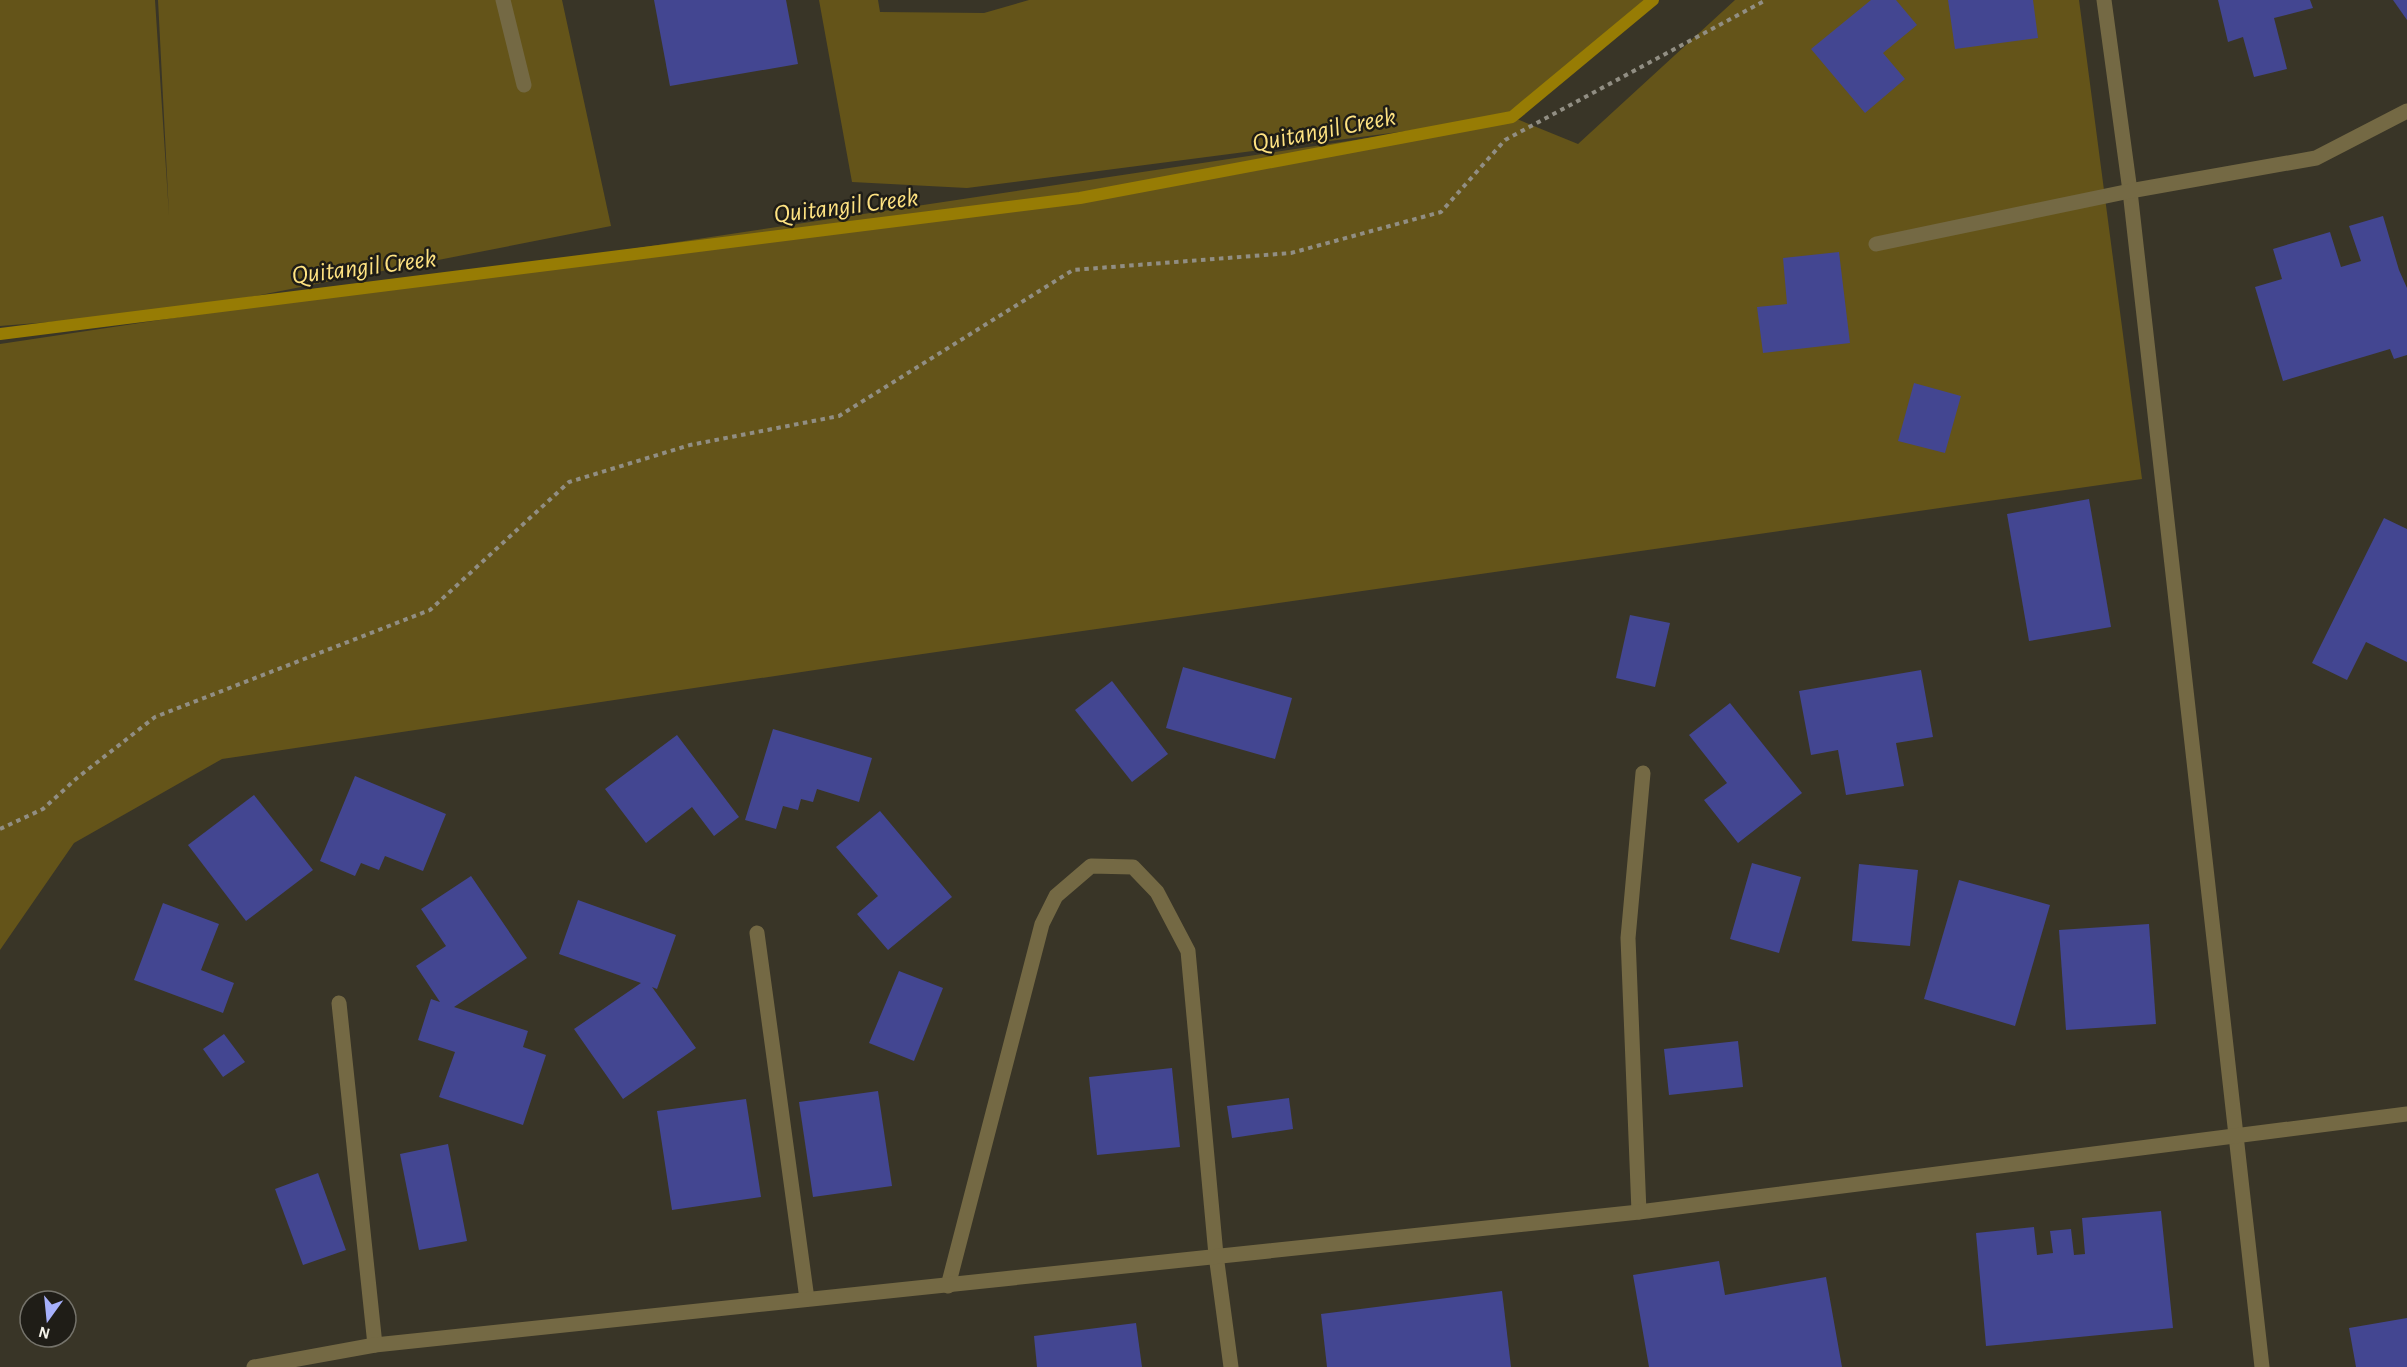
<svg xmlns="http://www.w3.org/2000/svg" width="2407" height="1367" viewBox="0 0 2407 1367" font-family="'Alegreya Sans',sans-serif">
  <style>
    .green { fill: #645419 }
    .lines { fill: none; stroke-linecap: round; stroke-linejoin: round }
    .stream { stroke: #977c04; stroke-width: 12 }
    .building { fill: #434691 }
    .path { stroke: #918e83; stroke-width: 4; stroke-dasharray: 4.5 4.5; stroke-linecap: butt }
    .street { stroke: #746944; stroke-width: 15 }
    .labels { text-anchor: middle; stroke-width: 5; stroke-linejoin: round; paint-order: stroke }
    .water-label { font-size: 26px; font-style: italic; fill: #ffe382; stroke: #1f1d17 }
  </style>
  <rect width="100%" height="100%" fill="#393527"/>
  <g class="green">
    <polygon points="0,0 155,0 169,215 158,0 562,0 611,226 174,312 0,326"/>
    <polygon points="819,0 878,0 880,12 984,13 1029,0 1653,0 1512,117 1578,144 1735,0 2079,0 2142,479 881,660 222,759 74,843 0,950 0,344 1468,123 967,188 852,182"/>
  </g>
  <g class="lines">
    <polyline class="stream" points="0,334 1080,198 1512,117 1653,0"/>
  </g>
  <g class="building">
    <polygon points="654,0 786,0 798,64 670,86"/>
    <polygon points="1871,0 1896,0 1917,25 1883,53 1905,79 1865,113 1811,49"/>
    <polygon points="1948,0 2033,0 2038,38 1955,49"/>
    <polygon points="2218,0 2310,0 2313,8 2274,18 2287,69 2254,77 2243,37 2228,42"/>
    <polygon points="2393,0 2407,0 2407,20"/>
    <polygon points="2383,216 2399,270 2407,288 2407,355 2394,359 2390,349 2283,381 2255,287 2282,279 2273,249 2330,232 2341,267 2361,261 2349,226"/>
    <polygon points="1839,252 1850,343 1763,353 1757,307 1787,304 1783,258"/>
    <polygon points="1914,383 1961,396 1945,453 1898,441"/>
    <polygon points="2089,499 2111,627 2029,641 2007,514"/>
    <polygon points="2384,518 2407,529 2407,662 2366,642 2347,680 2312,663"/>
    <polygon points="1630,615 1670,623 1655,687 1616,678"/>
    <polygon points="1183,667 1292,698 1275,759 1166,728"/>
    <polygon points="1921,670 1933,737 1896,743 1904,786 1846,795 1838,750 1811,755 1799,691"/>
    <polygon points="1112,681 1168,754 1132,782 1075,710"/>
    <polygon points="1730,703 1802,793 1738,843 1704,800 1727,783 1689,735"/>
    <polygon points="773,729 872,758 859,802 817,789 813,802 801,799 798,810 783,806 776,829 745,820"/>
    <polygon points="677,735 739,817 714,836 692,807 646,843 605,789"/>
    <polygon points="355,776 446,814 423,871 385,856 379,870 361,863 355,876 320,861"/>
    <polygon points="254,795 313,870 246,921 188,845"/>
    <polygon points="880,811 952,897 888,950 857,914 878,896 836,847"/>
    <polygon points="1752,863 1801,877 1779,953 1730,939"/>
    <polygon points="1859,864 1918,870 1910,946 1852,941"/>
    <polygon points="471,876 527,958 454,1007 528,1031 523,1047 546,1055 523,1125 439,1097 455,1052 418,1040 431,999 440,1002 416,966 446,946 421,909"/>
    <polygon points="1959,880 2050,905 2015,1026 1924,999"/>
    <polygon points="578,900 676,935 657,989 652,987 696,1048 623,1099 574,1029 641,983 559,954"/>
    <polygon points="163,903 219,924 201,970 234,983 223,1013 134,980"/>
    <polygon points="2149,924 2156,1024 2066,1030 2059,930"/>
    <polygon points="899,971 943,988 914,1061 869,1043"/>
    <polygon points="224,1034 245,1062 223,1077 203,1049"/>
    <polygon points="1738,1041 1743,1087 1669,1095 1664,1049"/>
    <polygon points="1172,1068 1180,1147 1097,1155 1089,1077"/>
    <polygon points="878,1091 892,1186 813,1197 799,1102"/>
    <polygon points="1289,1098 1293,1129 1232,1138 1227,1106"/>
    <polygon points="746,1099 761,1197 672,1210 657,1111"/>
    <polygon points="448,1144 467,1241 419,1250 400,1154"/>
    <polygon points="318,1173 346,1250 303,1265 275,1189"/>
    <polygon points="2161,1211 2173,1328 1986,1346 1976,1233 2034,1227 2037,1255 2053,1253 2050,1231 2071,1229 2074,1255 2085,1254 2082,1218"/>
    <polygon points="1719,1261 1725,1295 1826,1277 1842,1367 1649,1367 1633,1275"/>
    <polygon points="1502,1291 1511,1367 1327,1367 1321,1314"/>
    <polygon points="2407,1318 2407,1367 2356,1367 2349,1328"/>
    <polygon points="1136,1323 1142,1367 1037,1367 1034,1336"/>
  </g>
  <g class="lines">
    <polyline class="path" points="0,829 43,809 77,778 155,717 430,610 569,482 690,445 839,416 1073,270 1291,253 1441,212 1505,140 1766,0"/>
    <g class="street">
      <polyline points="503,0 524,85"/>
      <polyline points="2104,0 2130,191 2262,1367"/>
      <polyline points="1876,244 2130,191 2316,158 2407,111"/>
      <polyline points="757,933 807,1299"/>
      <polyline points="339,1003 375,1345"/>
      <polyline points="1639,1212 1628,938 1643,773"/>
      <polyline points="948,1286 1042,924 1056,896 1091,866 1133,867 1157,892 1188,951 1216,1255 1231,1367"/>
      <polyline points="254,1367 375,1345 1639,1212 2407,1114"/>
    </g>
  </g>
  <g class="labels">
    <g class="water-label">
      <text transform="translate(1324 129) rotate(-11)" y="9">Quitangil Creek</text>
      <text transform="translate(846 205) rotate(-7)" y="9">Quitangil Creek</text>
      <text transform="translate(364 266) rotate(-7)" y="9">Quitangil Creek</text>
    </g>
  </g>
  <g transform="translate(48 1319) rotate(195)"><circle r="28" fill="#1f1d17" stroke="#75736b" stroke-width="1.5"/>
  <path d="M0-4.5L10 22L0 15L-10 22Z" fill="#a7b1fc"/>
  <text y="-9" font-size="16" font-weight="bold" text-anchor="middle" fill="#f5f3ea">N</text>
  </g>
</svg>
